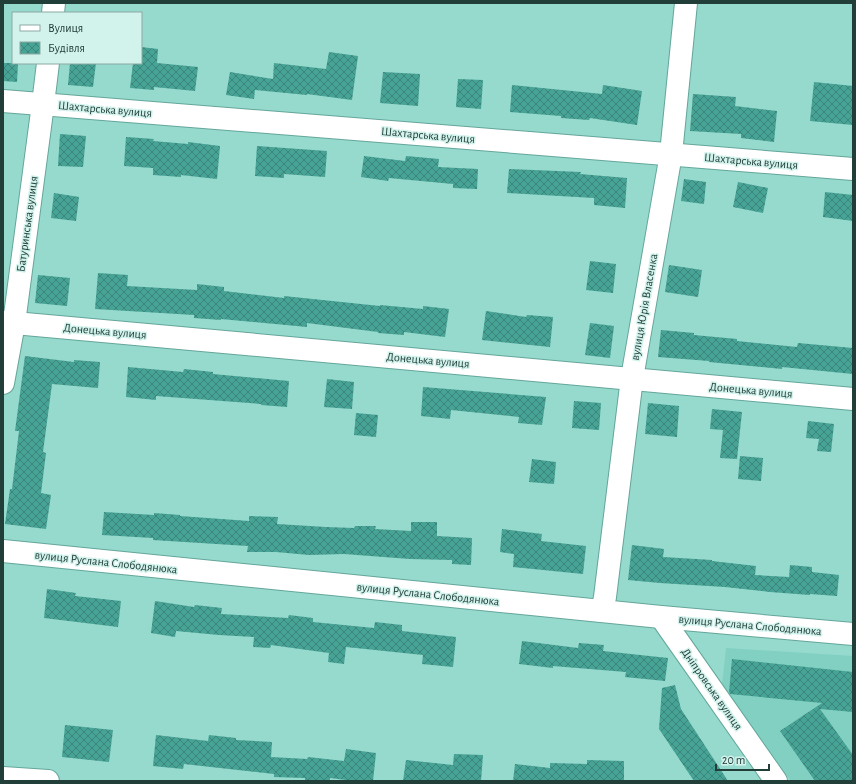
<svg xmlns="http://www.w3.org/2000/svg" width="856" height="784" viewBox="0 0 856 784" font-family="'Alegreya Sans',sans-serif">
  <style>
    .built { fill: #81d0c2 }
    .building { fill: url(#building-cross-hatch) }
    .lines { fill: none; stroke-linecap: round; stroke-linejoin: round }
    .minor-casing { stroke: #64a69a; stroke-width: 24 }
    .major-casing { stroke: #64a69a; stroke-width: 24 }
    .minor { stroke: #fff; stroke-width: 22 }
    .major { stroke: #fff; stroke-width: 22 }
    .labels { text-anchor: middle; stroke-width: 3; stroke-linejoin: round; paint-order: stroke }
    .street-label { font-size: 12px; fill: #223e39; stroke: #d2f2ec }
  </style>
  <defs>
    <pattern id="building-cross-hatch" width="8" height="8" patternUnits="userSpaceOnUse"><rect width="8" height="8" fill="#46a395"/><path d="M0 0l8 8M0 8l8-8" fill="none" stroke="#3a867b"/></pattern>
  </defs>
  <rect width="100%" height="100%" fill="#96d9cd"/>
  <polygon class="built" points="726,648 853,656 853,781 791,781 722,685"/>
  <g class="building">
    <polygon points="141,47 158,49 157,63 198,67 195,91 154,87 154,90 130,88 133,63 141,63"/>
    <polygon points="329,52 358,56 352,100 307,94 307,95 255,90 254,99 226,95 230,72 273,79 274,63 326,69"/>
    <polygon points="3,63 18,63 17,82 3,81"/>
    <polygon points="70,63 96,63 93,87 68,85"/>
    <polygon points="383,72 420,74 418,106 380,103"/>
    <polygon points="458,79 483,80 481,109 456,107"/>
    <polygon points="814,82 853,86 853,125 810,121"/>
    <polygon points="512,85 602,94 603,85 642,91 637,125 590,118 589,120 561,118 561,116 510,112"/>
    <polygon points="693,94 736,97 735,106 777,111 774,142 741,138 741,134 690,131"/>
    <polygon points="60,134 86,136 83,167 58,166"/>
    <polygon points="126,137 154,139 153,141 188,144 188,142 220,146 217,179 181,175 181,177 153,175 153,168 124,166"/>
    <polygon points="257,146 327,151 325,177 284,174 284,178 255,176"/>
    <polygon points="364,156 405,161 406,156 439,159 438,167 478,169 477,189 453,188 453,184 389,178 388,181 361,177"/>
    <polygon points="509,169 581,172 580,174 627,178 625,208 594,205 594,198 507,193"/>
    <polygon points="684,179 706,182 704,204 681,201"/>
    <polygon points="738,182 768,188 763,213 733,207"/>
    <polygon points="825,192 853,195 853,221 823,217"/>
    <polygon points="54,193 79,197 76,221 51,218"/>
    <polygon points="590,261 616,264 613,293 586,290"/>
    <polygon points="669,265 702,270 698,297 665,292"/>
    <polygon points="98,273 128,275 127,286 197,290 197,284 224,287 224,291 284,298 284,296 380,306 380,305 423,309 423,306 449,309 445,337 404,332 404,335 378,333 378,332 307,323 307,327 221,319 221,320 194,318 194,315 95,309"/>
    <polygon points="38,275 70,278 67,306 35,303"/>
    <polygon points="486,311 526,317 527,315 553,317 550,347 482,340"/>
    <polygon points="590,323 614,326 610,358 585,355"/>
    <polygon points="661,330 694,333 694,335 737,339 737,341 797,347 798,343 853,348 853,374 782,367 782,369 709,362 709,361 658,357"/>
    <polygon points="25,356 74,362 74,360 100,362 98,388 52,384 43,452 46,453 41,493 51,495 46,529 5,524 10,489 12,489 19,431 15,431"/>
    <polygon points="128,367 183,372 184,369 213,372 213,374 289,381 287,407 261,405 261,404 156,396 156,400 126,397"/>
    <polygon points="327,379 354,382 352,409 324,407"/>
    <polygon points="423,387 546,397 542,425 518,423 519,417 451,410 450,419 421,416"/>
    <polygon points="574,401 601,403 599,430 572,428"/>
    <polygon points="648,403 679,406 677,437 645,434"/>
    <polygon points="712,409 742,412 737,459 720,458 723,430 710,429"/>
    <polygon points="356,413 378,415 376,437 354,435"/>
    <polygon points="808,421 834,424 831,452 817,451 819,439 806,438"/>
    <polygon points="740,456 763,458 761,481 738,479"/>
    <polygon points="532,459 556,462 554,484 529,482"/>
    <polygon points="104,512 154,515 154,513 180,515 180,516 249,521 249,516 278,517 277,524 326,527 354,528 355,526 376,526 375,529 411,531 411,522 437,522 437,536 472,538 471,565 452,564 452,560 410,559 344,554 309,555 276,552 247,552 248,546 153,540 153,538 102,535"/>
    <polygon points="502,529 542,534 541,541 586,546 583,574 513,567 514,554 500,552"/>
    <polygon points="632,545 664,549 663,557 712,560 712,561 756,566 755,575 789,577 790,565 812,567 812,572 839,575 837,596 810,594 810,595 770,592 725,587 660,583 628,580"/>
    <polygon points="47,589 76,593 75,596 121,601 118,627 44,618"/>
    <polygon points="155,601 194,607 195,605 222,608 221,614 288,618 289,615 313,618 313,622 374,628 375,622 402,625 402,631 456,637 453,667 422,664 423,655 346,647 344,664 328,662 329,653 271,645 270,648 253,647 254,637 219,635 176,631 175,637 151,633"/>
    <polygon points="522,641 578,648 579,643 604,645 603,651 668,658 665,681 625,677 626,672 553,666 553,668 519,664"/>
    <polygon points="732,659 853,672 853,712 820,709 853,755 853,781 815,781 780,731 822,703 730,694 729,692"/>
    <polygon points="675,685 681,709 728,781 694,781 659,729 662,688"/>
    <polygon points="65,725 113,730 109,762 62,757"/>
    <polygon points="156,735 208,741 209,735 236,738 236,740 272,742 271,757 307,759 308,757 344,761 346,749 376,753 373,781 354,781 330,778 330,781 319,781 305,780 305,778 274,777 274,774 184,764 183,769 153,766"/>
    <polygon points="454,754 483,755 481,781 403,781 406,760 453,765"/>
    <polygon points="587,760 624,761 624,781 513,781 515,764 550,768 550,763 587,764"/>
  </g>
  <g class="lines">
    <g class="minor-casing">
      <g id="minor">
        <polyline points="53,13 54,3"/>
        <polyline points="3,101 853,169"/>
        <polyline points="3,322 853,399"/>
        <polyline points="3,383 14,323 43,104 48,63"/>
        <polyline points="602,611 605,597 632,378 671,154 686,3"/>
        <polyline points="661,617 776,781"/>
        <polyline points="3,778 48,781"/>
      </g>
    </g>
    <g class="major-casing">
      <polyline id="major" points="3,551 661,617 853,634"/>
    </g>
    <use href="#minor" class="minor"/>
    <use href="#major" class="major"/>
  </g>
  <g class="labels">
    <g class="street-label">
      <text transform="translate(105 109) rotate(5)" y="4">Шахтарська вулиця</text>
      <text transform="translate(428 135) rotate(5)" y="4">Шахтарська вулиця</text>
      <text transform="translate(751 161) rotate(5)" y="4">Шахтарська вулиця</text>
      <text transform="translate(27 224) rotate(-82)" y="4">Батуринська вулиця</text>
      <text transform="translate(644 307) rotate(-80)" y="4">вулиця Юрія Власенка</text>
      <text transform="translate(105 331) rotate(5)" y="4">Донецька вулиця</text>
      <text transform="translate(428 360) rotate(5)" y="4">Донецька вулиця</text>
      <text transform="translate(751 390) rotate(5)" y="4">Донецька вулиця</text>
      <text transform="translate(106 562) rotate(6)" y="4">вулиця Руслана Слободянюка</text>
      <text transform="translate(428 594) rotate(6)" y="4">вулиця Руслана Слободянюка</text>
      <text transform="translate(750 625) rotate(5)" y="4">вулиця Руслана Слободянюка</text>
      <text transform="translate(712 689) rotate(55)" y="4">Дніпровська вулиця</text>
    </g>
  </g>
  <rect width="856" height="784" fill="none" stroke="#223e39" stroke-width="8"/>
  <rect x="12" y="12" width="130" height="52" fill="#d2f2ec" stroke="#8caaa4"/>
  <rect x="20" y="25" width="20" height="6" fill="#ffffff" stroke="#8caaa4"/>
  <text x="48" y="32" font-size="12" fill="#223e39">Вулиця</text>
  <rect x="20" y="42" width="20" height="12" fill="url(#building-cross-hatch)" stroke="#8caaa4"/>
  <text x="48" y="52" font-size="12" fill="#223e39">Будівля</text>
  <path d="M716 764v6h53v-6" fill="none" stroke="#223e39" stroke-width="2"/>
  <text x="722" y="764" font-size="12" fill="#223e39" stroke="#d2f2ec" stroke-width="3" paint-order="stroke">20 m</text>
</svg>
